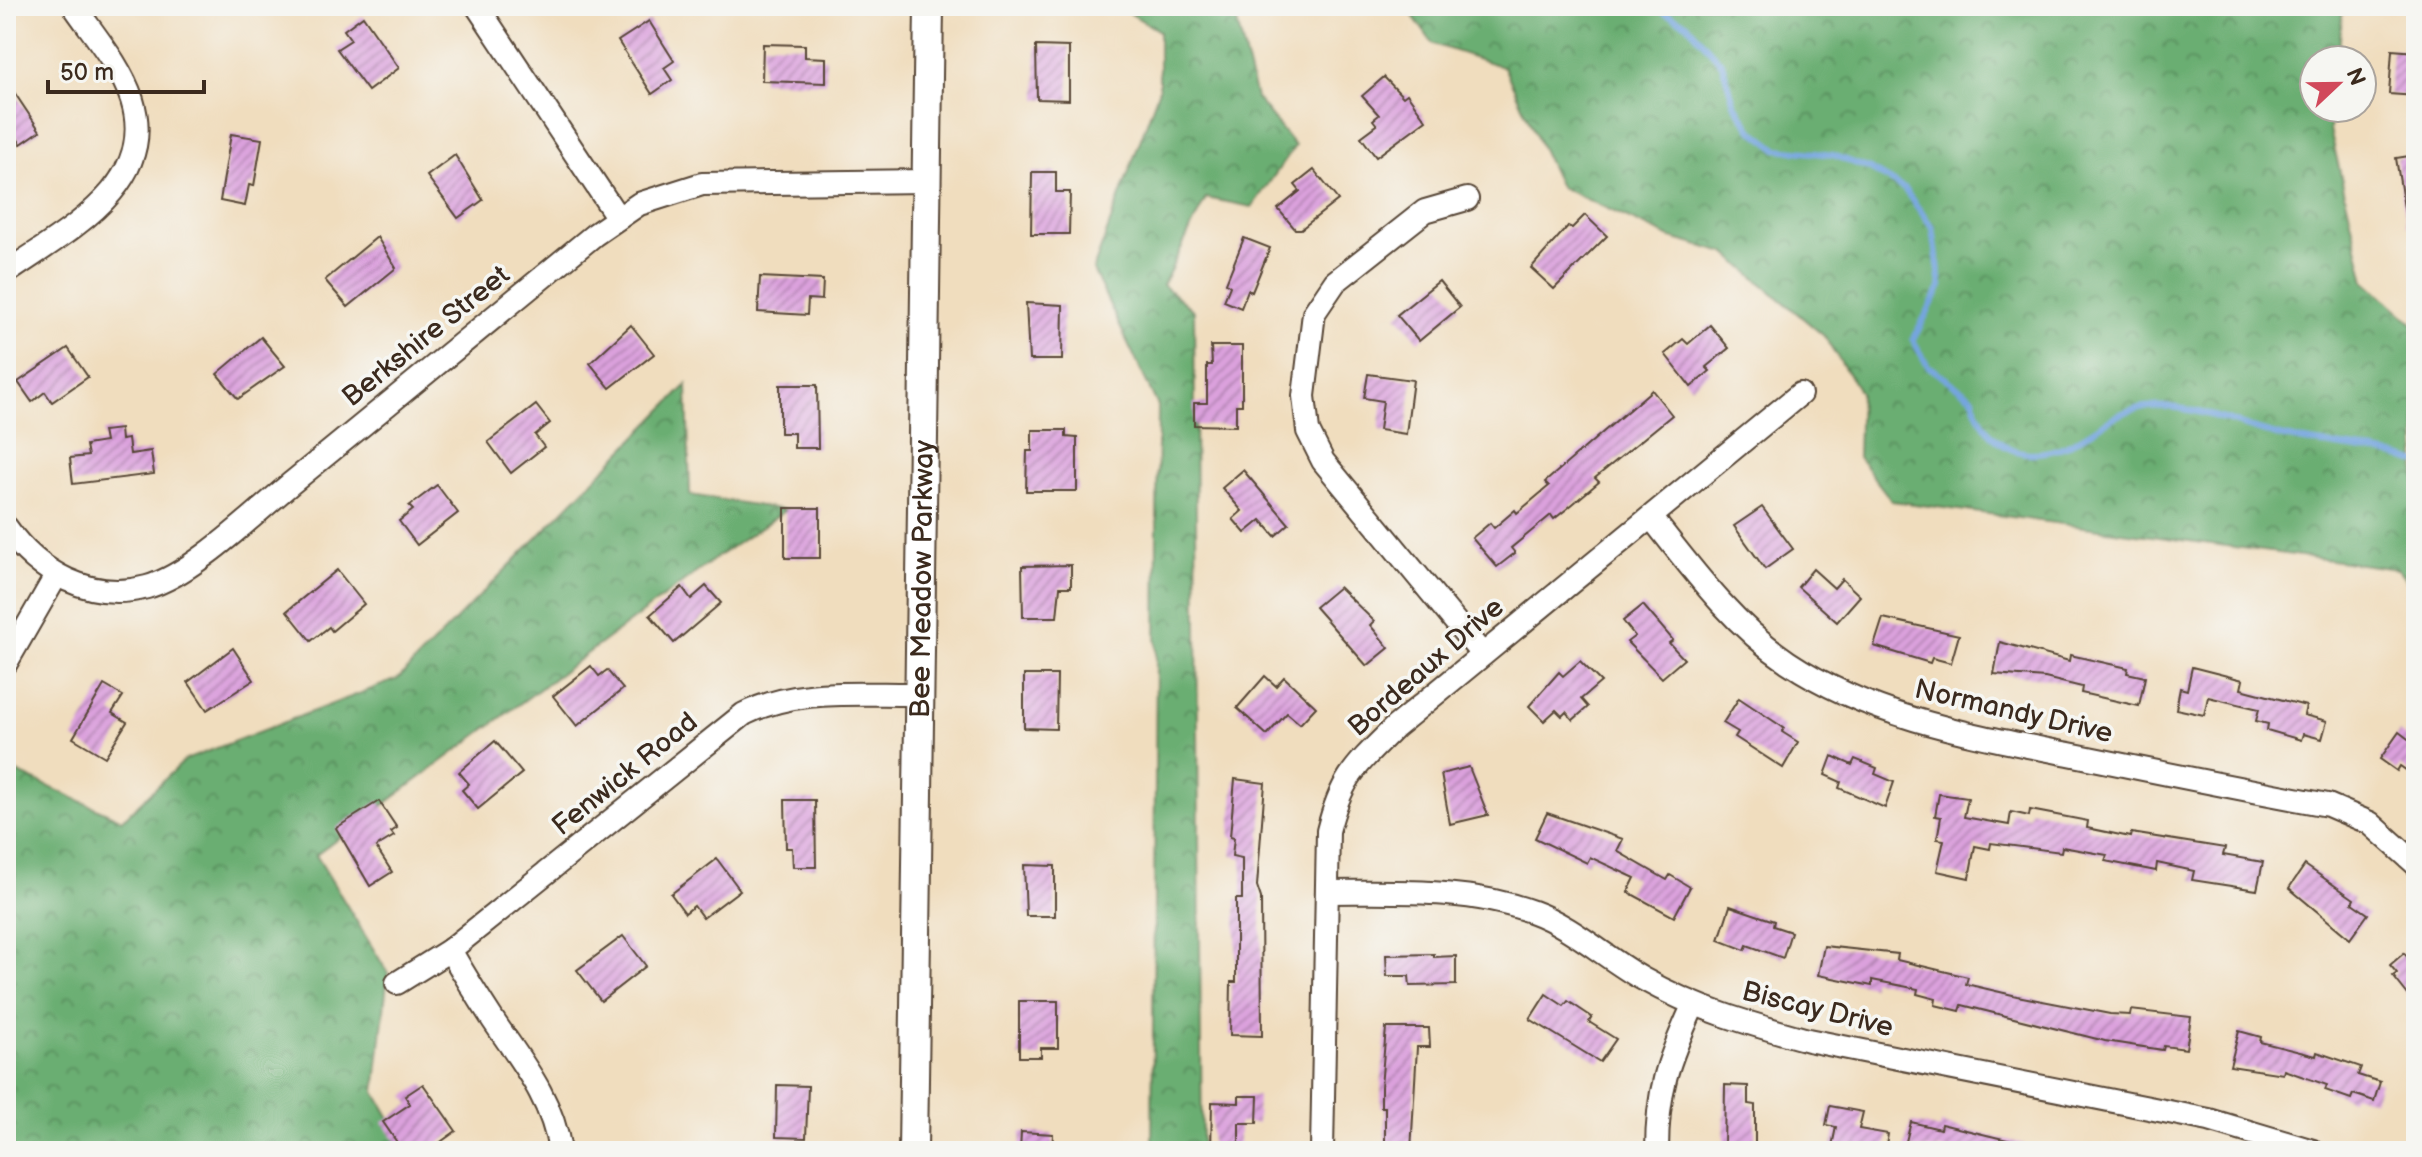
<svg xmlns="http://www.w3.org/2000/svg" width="2422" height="1157" viewBox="0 0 2422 1157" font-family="'Balsamiq Sans',sans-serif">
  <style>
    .forest { fill: url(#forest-crowns); stroke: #526c48; stroke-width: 2 }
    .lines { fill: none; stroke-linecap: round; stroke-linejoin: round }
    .stream { stroke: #75a5df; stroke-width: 6 }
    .building { fill: url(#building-hatch) }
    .minor-casing { stroke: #564536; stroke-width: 26 }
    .tertiary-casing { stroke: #564536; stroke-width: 32 }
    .minor { stroke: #fff; stroke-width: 22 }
    .tertiary { stroke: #fff; stroke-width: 28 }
    .labels { text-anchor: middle; stroke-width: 7; stroke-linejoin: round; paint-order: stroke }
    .street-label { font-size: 28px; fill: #3b2a1e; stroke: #f6f6f2 }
  </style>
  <defs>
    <pattern id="forest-crowns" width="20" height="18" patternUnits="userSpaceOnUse" patternTransform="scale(2)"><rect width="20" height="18" fill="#6aae72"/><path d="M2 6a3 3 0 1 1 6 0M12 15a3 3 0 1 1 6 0" fill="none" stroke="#588e5d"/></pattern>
    <pattern id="building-hatch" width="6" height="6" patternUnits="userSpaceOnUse" patternTransform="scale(2)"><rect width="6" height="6" fill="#dba1dd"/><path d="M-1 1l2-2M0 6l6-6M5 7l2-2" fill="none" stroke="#b383b3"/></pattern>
  </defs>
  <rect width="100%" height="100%" fill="#f6f6f2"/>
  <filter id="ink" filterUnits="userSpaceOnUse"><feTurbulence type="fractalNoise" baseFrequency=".0125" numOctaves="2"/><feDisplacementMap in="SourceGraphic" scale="16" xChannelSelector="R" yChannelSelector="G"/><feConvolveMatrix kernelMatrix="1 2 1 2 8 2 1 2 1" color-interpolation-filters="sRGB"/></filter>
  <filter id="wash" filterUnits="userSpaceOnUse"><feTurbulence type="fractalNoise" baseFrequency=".006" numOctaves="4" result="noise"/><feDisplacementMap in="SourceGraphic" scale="32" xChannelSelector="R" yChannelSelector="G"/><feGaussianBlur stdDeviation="1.8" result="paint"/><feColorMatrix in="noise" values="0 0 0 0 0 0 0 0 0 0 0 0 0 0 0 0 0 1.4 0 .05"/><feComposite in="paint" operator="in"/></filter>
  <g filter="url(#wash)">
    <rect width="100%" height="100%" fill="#f0ddbe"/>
    <g class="forest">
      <polygon points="1118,6 1233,6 1256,98 1295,146 1252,207 1206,198 1163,285 1194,311 1202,1151 1152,1151 1158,406 1093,270 1159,89 1159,31"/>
      <polygon points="1406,6 2343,6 2338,60 2314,60 2314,108 2333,108 2330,129 2365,281 2416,326 2416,592 2397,569 1892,501 1858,457 1860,392 1824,336 1726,253 1671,238 1560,187 1504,67 1433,44"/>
      <polygon points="687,385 690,495 786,510 716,558 316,855 388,973 375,1092 409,1151 6,1151 6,767 122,820 185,760 398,679"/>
    </g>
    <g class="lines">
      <path class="stream" d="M1652,6L1687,24L1722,64L1734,103L1752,130L1777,149L1833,155L1870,169L1904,189L1933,228L1941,286L1913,340L1928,366L1973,398C1980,425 1997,451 2029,453C2075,455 2100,417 2135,409C2182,398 2239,427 2284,437C2328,447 2374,448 2416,462"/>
    </g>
    <g id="blocks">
      <g class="building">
        <polygon points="363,16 399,68 368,91 337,49 351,40 344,30"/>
        <polygon points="649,21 674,61 664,68 672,80 652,94 618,41"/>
        <polygon points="763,44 805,45 805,57 826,58 826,83 762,81"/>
        <polygon points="1036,46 1069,47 1069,100 1037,99"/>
        <polygon points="2392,50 2416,52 2416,96 2389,94"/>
        <polygon points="1384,77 1403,97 1407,94 1426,120 1376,157 1361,137 1377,125 1373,120 1379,115 1362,96"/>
        <polygon points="6,80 40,131 21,144 12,131 6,135"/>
        <polygon points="231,134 262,139 254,186 249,185 245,206 220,201"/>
        <polygon points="455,155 483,200 458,218 427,176"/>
        <polygon points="2416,155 2416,225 2407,226 2396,158"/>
        <polygon points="1314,170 1338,200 1301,229 1295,229 1278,209 1300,191 1295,185"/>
        <polygon points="1032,172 1056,172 1056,192 1070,192 1069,234 1031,234"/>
        <polygon points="1585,215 1607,236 1554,289 1531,268 1568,226 1572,228"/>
        <polygon points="377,237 396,268 348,307 325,280"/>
        <polygon points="1244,238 1270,248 1252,292 1248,290 1241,308 1224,301 1230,286 1226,283"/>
        <polygon points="760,277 823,280 822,300 808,299 807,315 758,312"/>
        <polygon points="1439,281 1460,307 1419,341 1397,315"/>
        <polygon points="1026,303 1063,305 1062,360 1029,360"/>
        <polygon points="631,325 654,354 610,388 590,363"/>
        <polygon points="1710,325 1729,348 1706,367 1710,371 1691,387 1665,354 1683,339 1688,344"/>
        <polygon points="261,337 285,366 238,399 217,374"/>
        <polygon points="1211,346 1242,346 1242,405 1236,405 1236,426 1194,425 1194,403 1207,403 1207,365 1212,365"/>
        <polygon points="68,348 88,377 52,402 45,392 32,402 18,382"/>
        <polygon points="1368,374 1413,380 1406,434 1379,430 1383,401 1364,398"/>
        <polygon points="780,385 817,385 818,448 794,448 794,433 780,433"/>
        <polygon points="1652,390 1672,415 1595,478 1599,482 1568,508 1554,519 1551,515 1511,548 1515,553 1497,567 1472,538 1490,523 1494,528 1515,510 1517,513 1549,486 1545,482"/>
        <polygon points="536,405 550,423 535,435 544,447 511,473 488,442"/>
        <polygon points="120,429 121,440 128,439 130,454 151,451 154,474 73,484 70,458 88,456 86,445 105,442 103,431"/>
        <polygon points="1032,430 1066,430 1066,437 1077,438 1077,491 1026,491 1027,451 1032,451"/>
        <polygon points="1243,470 1289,524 1275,536 1261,520 1245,533 1233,519 1242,511 1222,488"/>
        <polygon points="437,485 458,513 417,545 399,521 413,510 409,506"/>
        <polygon points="1762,507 1793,549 1765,569 1734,526"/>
        <rect x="785" y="508" width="35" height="50"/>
        <polygon points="1071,565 1071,587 1060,587 1057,617 1023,617 1022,566"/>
        <polygon points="1813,569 1834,588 1842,579 1860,596 1837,622 1798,587"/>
        <polygon points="337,570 364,604 332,631 329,627 311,641 287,611"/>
        <polygon points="706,586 721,603 674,643 650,615 682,587 691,599"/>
        <polygon points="1339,587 1374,621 1370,625 1389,648 1367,666 1315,607"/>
        <polygon points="1643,605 1673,640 1669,643 1684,659 1662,678 1627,642 1635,636 1623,621"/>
        <polygon points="1883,618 1959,635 1951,663 1932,658 1930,663 1874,646"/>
        <polygon points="2000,642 2069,661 2070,655 2128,668 2127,673 2145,677 2139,706 2081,693 2082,687 2045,678 1994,674"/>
        <polygon points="233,648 254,680 207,710 188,682"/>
        <polygon points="1580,661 1601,682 1581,699 1588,707 1573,720 1566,712 1562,716 1556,710 1544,721 1529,706 1559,672 1563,676"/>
        <polygon points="591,666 599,676 607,670 623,689 577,726 553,696"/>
        <polygon points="2192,667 2243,680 2241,689 2306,706 2304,715 2327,721 2322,739 2303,734 2301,740 2267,730 2268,724 2256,721 2259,709 2208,697 2204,715 2176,709 2180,688 2187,690"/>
        <polygon points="1024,675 1057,675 1056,729 1024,728"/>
        <polygon points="1265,676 1276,686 1284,677 1316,707 1300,724 1287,713 1267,735 1237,708"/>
        <polygon points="104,685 123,696 112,713 127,722 105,757 73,738"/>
        <polygon points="1739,698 1784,728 1782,732 1798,742 1783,768 1735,737 1738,732 1723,723"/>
        <polygon points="2399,732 2416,745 2416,777 2400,766 2397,771 2380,759"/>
        <polygon points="495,741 522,773 478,809 462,790 469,784 459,772"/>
        <polygon points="1832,756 1852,765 1855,759 1877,768 1875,774 1894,782 1885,808 1839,788 1841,782 1825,775"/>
        <polygon points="1469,767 1488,815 1450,824 1441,774"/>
        <polygon points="1235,779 1265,783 1257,886 1261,898 1262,1036 1230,1035 1231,982 1236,982 1236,899 1242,899 1242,858 1232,856 1234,838 1230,837"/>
        <polygon points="1939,794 1968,798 1964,817 2009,825 2011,812 2029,816 2030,810 2088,821 2087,828 2130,837 2131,833 2225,848 2223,855 2263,862 2257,890 2192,880 2194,871 2157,863 2156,871 2105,861 2107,855 2062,847 2061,852 1991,843 1990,849 1975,846 1969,878 1937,871 1944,840 1937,839 1941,817 1935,816"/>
        <polygon points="785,800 815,800 816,867 793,867 792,848 786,848"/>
        <polygon points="379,801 397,828 391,832 394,836 376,847 392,872 370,886 336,828"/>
        <polygon points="1547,813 1623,839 1617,851 1667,880 1670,875 1690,887 1674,917 1628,892 1635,878 1590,857 1587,863 1535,838"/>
        <polygon points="717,859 740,890 703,918 694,906 685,913 671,894"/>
        <polygon points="1024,865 1055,866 1055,916 1026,916"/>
        <polygon points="2305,865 2354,899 2352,903 2368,914 2350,939 2289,888"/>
        <polygon points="1730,906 1774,921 1773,926 1791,932 1783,958 1747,945 1745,950 1719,940"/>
        <polygon points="623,936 646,966 601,1001 577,970"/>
        <polygon points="1824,946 1898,954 1897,960 1968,977 1966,984 2017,996 2110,1014 2130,1015 2131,1010 2191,1017 2186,1049 2164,1046 2163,1050 2105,1041 1962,1005 1960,1011 1935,1005 1936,999 1917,994 1918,989 1872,980 1872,986 1818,975"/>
        <polygon points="2404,953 2416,967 2416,1005 2393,976 2397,973 2390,965"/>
        <polygon points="1434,954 1434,957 1456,956 1456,985 1410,986 1409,976 1387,976 1386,955"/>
        <polygon points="1546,994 1564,1006 1568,1001 1592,1017 1589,1022 1616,1039 1600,1062 1530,1019"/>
        <polygon points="1019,1001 1058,1001 1058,1048 1041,1048 1041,1057 1019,1057"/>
        <polygon points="1386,1028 1429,1028 1430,1047 1417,1047 1411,1151 1385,1151 1385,1107 1381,1107 1381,1087"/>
        <polygon points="2239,1031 2261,1037 2260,1042 2316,1056 2317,1052 2361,1067 2358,1075 2380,1082 2374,1101 2353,1094 2351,1099 2325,1090 2327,1085 2284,1070 2283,1074 2230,1066"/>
        <polygon points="423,1084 456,1131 428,1151 403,1151 383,1122 410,1104 405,1096"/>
        <polygon points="777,1085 808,1086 806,1138 776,1137"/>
        <polygon points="1725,1085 1748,1086 1748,1104 1755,1105 1755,1151 1724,1151"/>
        <polygon points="1239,1096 1258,1096 1257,1123 1239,1123 1239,1151 1211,1151 1212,1102 1239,1103"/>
        <polygon points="1830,1106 1863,1112 1859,1129 1888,1134 1885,1151 1831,1151 1836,1127 1826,1125"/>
        <polygon points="1911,1122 1940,1129 1941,1124 2024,1144 2023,1151 1904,1149"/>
        <polygon points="1021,1132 1053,1134 1052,1151 1020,1151"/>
      </g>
    </g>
  </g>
  <g filter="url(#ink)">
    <use href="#blocks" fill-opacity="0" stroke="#564536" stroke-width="2"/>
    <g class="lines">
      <g class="minor-casing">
        <g id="minor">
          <polyline points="477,6 618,218"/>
          <polyline points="1467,199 1425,211 1335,282 1314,313 1304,396 1308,431 1323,461 1482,654"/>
          <path d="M6,273C64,232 159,186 132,100C121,66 94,35 74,6"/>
          <path d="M1651,517C1692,569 1732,624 1788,662C1875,720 1978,736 2079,756C2162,773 2245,790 2328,805L2370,823L2416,864"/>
          <path d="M6,527C38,573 91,602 147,587C192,575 256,512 294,481C394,399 494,318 594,235L639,204L702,184L926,181"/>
          <polyline points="6,663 56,576"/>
          <path d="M1328,892C1398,892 1467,888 1533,912C1572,926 1607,959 1643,979C1696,1009 1750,1024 1808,1040L2209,1120L2313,1151"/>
          <path d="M450,950C464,974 478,997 493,1020C522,1063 552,1098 560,1151"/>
          <path d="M397,983L450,950L744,714C797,687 862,695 920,694"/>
          <path d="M1322,1151L1328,831C1342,776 1356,766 1395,727L1800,394"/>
          <path d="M1657,1151C1657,1090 1668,1061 1693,1006"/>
        </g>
      </g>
      <g class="tertiary-casing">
        <g id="tertiary">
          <path id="s1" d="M913,1151L929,6"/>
        </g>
      </g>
      <use href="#minor" class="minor"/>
      <use href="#tertiary" class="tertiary"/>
    </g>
  </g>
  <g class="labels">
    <g class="street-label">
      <text transform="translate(425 335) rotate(-39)" y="10">Berkshire Street</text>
      <text dy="10" stroke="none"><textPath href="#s1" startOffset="572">Bee Meadow Parkway</textPath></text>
      <text transform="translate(1425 666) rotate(-41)" y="10">Bordeaux Drive</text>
      <text transform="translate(2014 710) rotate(13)" y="10">Normandy Drive</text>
      <text transform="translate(624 773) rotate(-39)" y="10">Fenwick Road</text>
      <text transform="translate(1818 1008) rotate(14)" y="10">Biscay Drive</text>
    </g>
  </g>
  <rect width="2422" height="1157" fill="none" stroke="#f6f6f2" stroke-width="32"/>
  <g transform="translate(2338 84) rotate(68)"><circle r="38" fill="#f6f6f2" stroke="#aba49d" stroke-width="2"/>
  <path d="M0-6L14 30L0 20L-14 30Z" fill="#d1495b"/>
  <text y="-12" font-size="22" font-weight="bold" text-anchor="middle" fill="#3b2a1e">N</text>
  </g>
  <path d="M48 80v12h156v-12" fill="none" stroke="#3b2a1e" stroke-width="4"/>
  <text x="60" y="80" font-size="24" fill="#3b2a1e" stroke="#f6f6f2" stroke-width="6" paint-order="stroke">50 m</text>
</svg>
